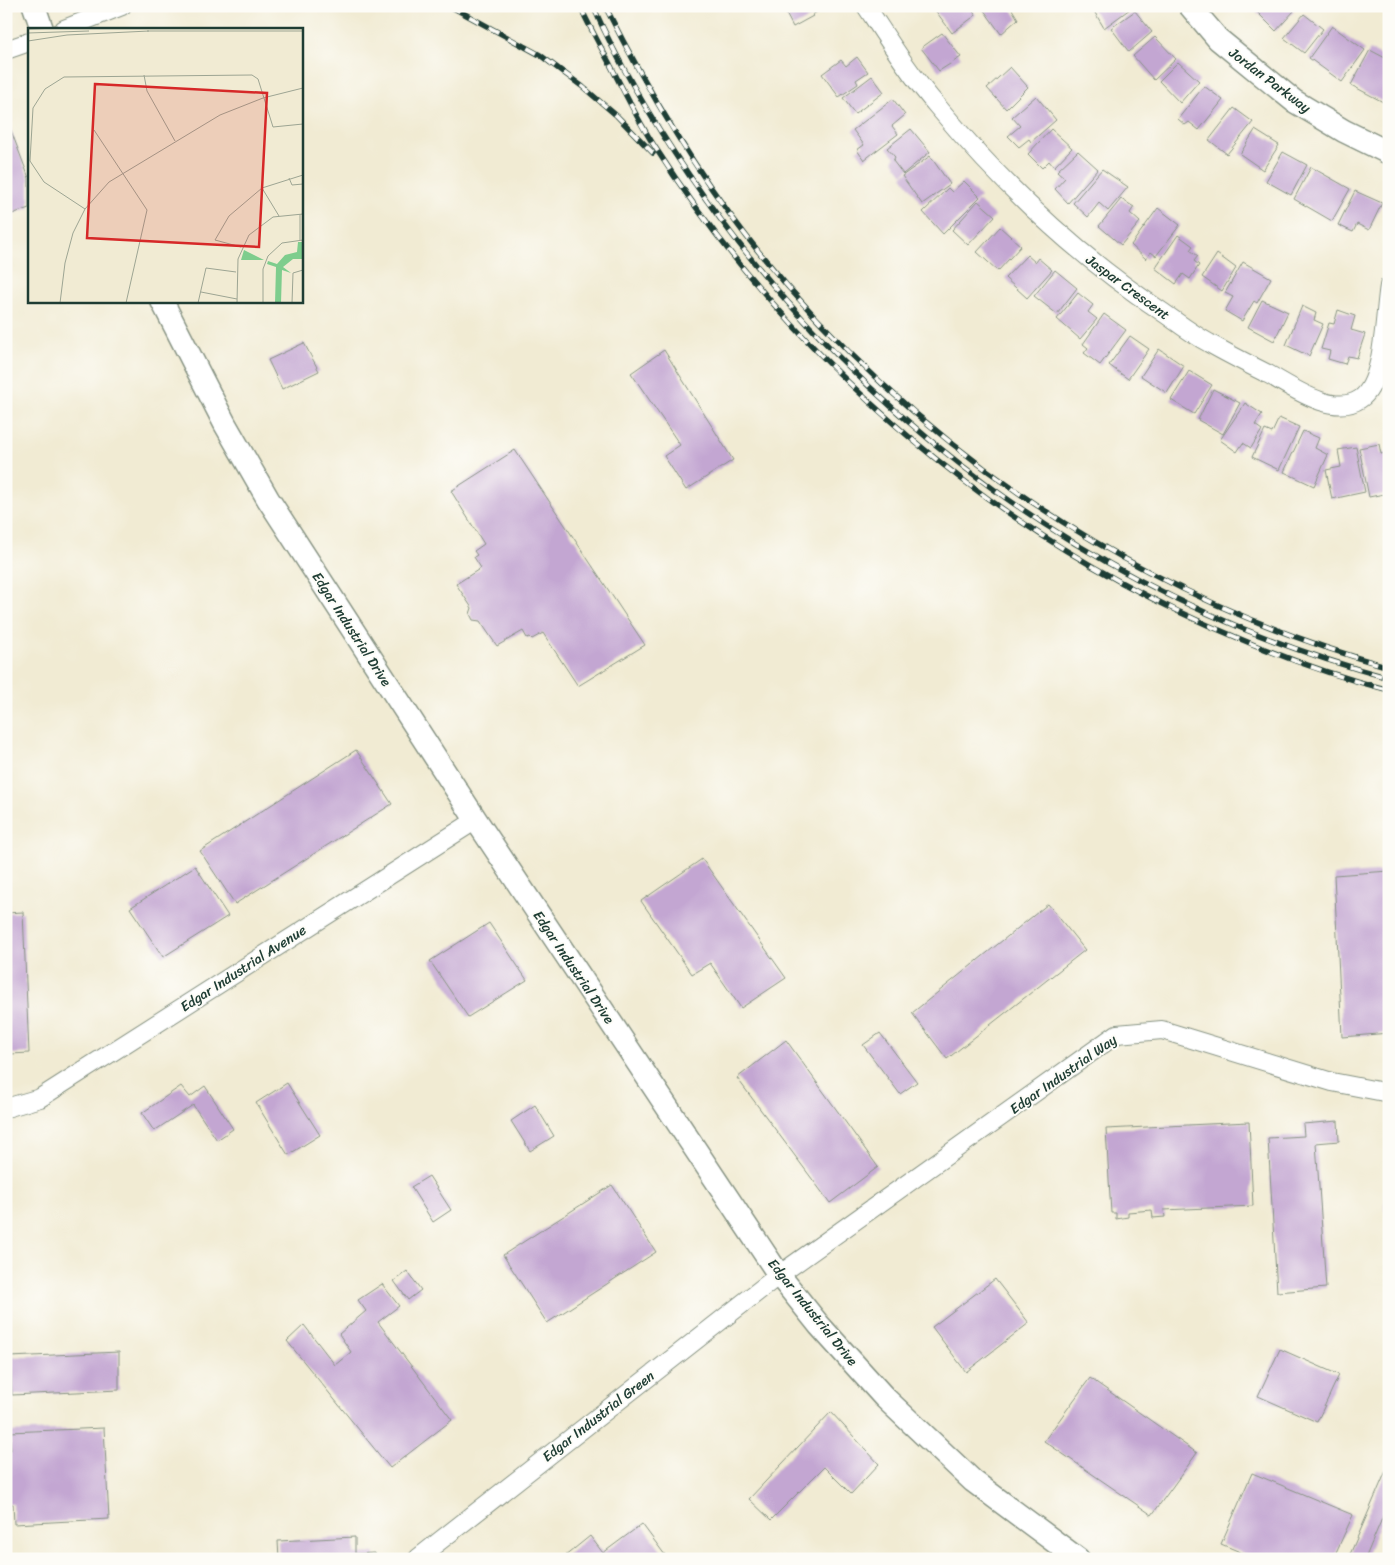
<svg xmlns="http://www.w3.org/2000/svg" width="1395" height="1565" viewBox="0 0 1395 1565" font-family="Sriracha,sans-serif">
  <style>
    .building { fill: #c3a6d2 }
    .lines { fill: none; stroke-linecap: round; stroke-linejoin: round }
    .minor-casing { stroke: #889484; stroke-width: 20 }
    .tertiary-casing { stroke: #889484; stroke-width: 25 }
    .minor { stroke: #fff; stroke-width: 18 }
    .tertiary { stroke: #fff; stroke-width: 22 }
    .rail-casing { stroke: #1f3d34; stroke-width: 5.5 }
    .rail { stroke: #fdfcf7; stroke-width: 4; stroke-dasharray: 11; stroke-linecap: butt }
    .labels { text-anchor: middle; stroke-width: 4; stroke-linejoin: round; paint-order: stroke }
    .street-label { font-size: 14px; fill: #1f3d34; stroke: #fdfcf7 }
    .inset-road { fill: none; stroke: #9da593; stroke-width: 1 }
    .view { fill: #d62828; fill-opacity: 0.15; stroke: #d62828; stroke-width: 2.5 }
    .inset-edge { fill: none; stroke: #1f3d34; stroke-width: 2.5 }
  </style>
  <rect width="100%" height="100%" fill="#fdfcf7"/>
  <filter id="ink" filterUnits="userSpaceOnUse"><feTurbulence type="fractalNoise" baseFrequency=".02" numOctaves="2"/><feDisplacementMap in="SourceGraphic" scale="10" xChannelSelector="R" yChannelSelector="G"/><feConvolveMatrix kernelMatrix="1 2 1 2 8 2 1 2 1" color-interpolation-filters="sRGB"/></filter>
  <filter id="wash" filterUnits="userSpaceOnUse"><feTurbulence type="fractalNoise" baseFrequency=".0096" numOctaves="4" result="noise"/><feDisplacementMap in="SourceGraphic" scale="20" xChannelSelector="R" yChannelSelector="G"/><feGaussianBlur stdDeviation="1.12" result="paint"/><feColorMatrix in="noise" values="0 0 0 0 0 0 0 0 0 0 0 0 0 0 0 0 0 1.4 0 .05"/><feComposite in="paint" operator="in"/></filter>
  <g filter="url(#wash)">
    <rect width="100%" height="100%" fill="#f1ebd3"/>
    <g id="blocks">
      <g class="building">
        <polygon points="782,6 824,6 819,8 820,10 812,15 813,16 793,27"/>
        <polygon points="940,6 970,6 976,15 952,33 935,10"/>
        <polygon points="981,6 1010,6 1018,19 1001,34"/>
        <polygon points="1091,6 1134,6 1104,28"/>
        <polygon points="1259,6 1289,6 1294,11 1276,31 1255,10"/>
        <polygon points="1135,11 1152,32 1129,52 1111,28"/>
        <polygon points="1304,14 1323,29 1304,53 1284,38"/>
        <polygon points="1332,26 1365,50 1342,82 1309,58"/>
        <polygon points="942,33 961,57 939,71 921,48"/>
        <polygon points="1155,37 1176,59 1154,80 1133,56"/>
        <polygon points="1370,50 1389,60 1389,97 1385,103 1351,85"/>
        <polygon points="857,57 868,72 856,80 858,84 839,97 822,74 841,60 846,66"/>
        <polygon points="1178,62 1199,81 1180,103 1159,81"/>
        <polygon points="1010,67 1028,87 1006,109 987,88"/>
        <polygon points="872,76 884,92 855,114 843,98"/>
        <polygon points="1204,86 1223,100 1199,130 1189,122 1185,125 1178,119"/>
        <polygon points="1036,96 1056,120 1031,142 1029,139 1019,147 1008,136 1020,126 1012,117"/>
        <polygon points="893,99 905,115 892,126 898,134 864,160 857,150 864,145 853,130"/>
        <polygon points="1234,108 1253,122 1227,154 1209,140"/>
        <polygon points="10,128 29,178 29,208 6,216 6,130"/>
        <polygon points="911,129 930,152 903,174 893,161 895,157 887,148"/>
        <polygon points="1051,129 1072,148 1054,167 1049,161 1042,168 1028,154"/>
        <polygon points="1255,130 1279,145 1263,170 1240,154"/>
        <polygon points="1078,151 1098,169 1068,203 1055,189 1065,178 1057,171"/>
        <polygon points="1283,152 1307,165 1291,195 1266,181"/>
        <polygon points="930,156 950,184 922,204 902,176"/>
        <polygon points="1311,167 1350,189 1332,221 1294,199"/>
        <polygon points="1102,169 1128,187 1108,211 1099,203 1088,217 1073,203"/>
        <polygon points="964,181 980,197 943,234 923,212 948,188 952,192"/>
        <polygon points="1355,191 1382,203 1369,230 1357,224 1353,232 1338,225"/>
        <polygon points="1121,199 1134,207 1130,213 1140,222 1121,245 1099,226"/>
        <polygon points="978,201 995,216 968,245 952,230"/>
        <polygon points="1158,208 1180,225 1156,256 1151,252 1146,259 1131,245"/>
        <polygon points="1000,227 1021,246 998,271 977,252"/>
        <polygon points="1178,235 1193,246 1190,250 1198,256 1194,261 1199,265 1190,279 1183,274 1176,284 1155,268"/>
        <polygon points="1217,254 1236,268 1222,291 1202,277"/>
        <polygon points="1027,255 1035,262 1038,258 1052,270 1027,298 1005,278"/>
        <polygon points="1243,262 1271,278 1257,303 1254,301 1242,321 1225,311 1233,297 1225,293"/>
        <polygon points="1055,270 1077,288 1057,314 1034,296"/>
        <polygon points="1078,293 1093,305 1088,312 1097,319 1080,339 1057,319"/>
        <polygon points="1262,300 1288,312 1274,341 1248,327"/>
        <polygon points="1302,306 1316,313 1314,320 1323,324 1309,356 1286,345"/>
        <polygon points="1338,310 1355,316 1351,330 1365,334 1357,358 1348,356 1345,364 1328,359 1330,351 1321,349 1329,323 1334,324"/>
        <polygon points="1104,314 1126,330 1100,365 1084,353 1088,348 1083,344"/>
        <polygon points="1130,336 1149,349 1128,379 1109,365"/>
        <polygon points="304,343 319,371 282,389 268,360"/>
        <polygon points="1159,349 1184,366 1167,393 1141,376"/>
        <polygon points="664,350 733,460 686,490 664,456 680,445 631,373"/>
        <polygon points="1189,371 1212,385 1194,414 1171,400"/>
        <polygon points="1213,389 1240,403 1223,434 1198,420"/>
        <polygon points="1245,403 1262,414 1255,425 1262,430 1251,448 1243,443 1237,452 1220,440"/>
        <polygon points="1279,418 1299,427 1279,470 1252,457 1265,430 1272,433"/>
        <polygon points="1303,431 1319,438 1315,448 1328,455 1314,486 1284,472"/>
        <polygon points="1379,444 1381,454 1389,452 1389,493 1369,497 1359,448"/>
        <polygon points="1356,447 1365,492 1332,499 1326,470 1341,467 1338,450"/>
        <polygon points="515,450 645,645 578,686 543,633 532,639 530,637 527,638 523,631 497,646 480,621 473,620 470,614 472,608 456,584 481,568 474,557 477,555 474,551 484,544 451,491"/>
        <polygon points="356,750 392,804 235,904 200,851"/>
        <polygon points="702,859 786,978 741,1008 710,963 692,974 641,901"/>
        <polygon points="195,866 228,916 163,957 130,908"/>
        <polygon points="1389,871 1389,1033 1342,1037 1334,875"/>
        <polygon points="1048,904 1085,950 947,1059 912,1013"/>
        <polygon points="23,912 29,1053 11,1054 8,1057 6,1056 6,913"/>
        <polygon points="489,923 527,980 468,1017 430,961"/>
        <polygon points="880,1033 917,1082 900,1094 863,1045"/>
        <polygon points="786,1040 878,1167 830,1203 737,1078"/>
        <polygon points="287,1083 320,1135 288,1155 256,1103"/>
        <polygon points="181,1086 190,1097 205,1086 233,1129 217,1140 193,1105 154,1131 142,1113"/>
        <polygon points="535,1105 554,1136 530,1151 511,1121"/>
        <polygon points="1338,1121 1339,1141 1316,1143 1326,1288 1277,1292 1268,1138 1304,1136 1303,1124"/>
        <polygon points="1249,1122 1253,1206 1164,1210 1165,1217 1153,1218 1152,1210 1128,1212 1128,1217 1116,1219 1116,1213 1111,1213 1106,1129"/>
        <polygon points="429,1176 451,1210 433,1222 411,1187"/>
        <polygon points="612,1185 656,1252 547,1323 503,1255"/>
        <polygon points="1389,1197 1389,1237 1387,1237 1385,1198"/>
        <polygon points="407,1271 421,1290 408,1300 394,1281"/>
        <polygon points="995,1279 1029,1323 966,1372 932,1327"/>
        <polygon points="382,1284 399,1306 378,1322 452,1420 390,1468 287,1341 304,1325 335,1365 351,1352 339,1334 366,1311 358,1300"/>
        <polygon points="1280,1349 1339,1375 1317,1422 1258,1396"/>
        <polygon points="119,1352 119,1390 12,1395 10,1357"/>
        <polygon points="1090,1378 1197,1453 1152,1515 1044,1441"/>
        <polygon points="831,1412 879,1464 851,1494 824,1467 771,1520 749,1499"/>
        <polygon points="104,1428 109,1519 14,1524 13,1504 6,1504 6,1450 11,1450 9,1432"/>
        <polygon points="1389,1464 1389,1502 1365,1559 1348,1559"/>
        <polygon points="1252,1473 1353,1515 1333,1559 1257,1559 1221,1544"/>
        <polygon points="642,1524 668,1559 566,1559 564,1557 590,1536 603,1553"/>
        <polygon points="355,1537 355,1554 375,1553 375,1559 279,1559 278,1541"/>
      </g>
    </g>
  </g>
  <g filter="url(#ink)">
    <use href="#blocks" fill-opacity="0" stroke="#889484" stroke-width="1"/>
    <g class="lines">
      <g class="minor-casing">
        <g id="minor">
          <path d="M866,6C889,41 911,76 938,107C1003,185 1076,255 1161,311C1177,322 1192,334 1209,343C1228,354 1248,364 1268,374C1292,387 1333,417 1360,399C1385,383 1384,314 1389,286"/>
          <polyline points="64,29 122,6"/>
          <polyline points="6,50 29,42"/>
          <polyline points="6,1108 40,1098 476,820"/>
          <polyline points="418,1558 779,1275 1117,1034 1162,1030 1332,1082 1389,1093"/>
        </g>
      </g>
      <g class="tertiary-casing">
        <g id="tertiary">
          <polyline points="34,6 42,29"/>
          <polyline points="1190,6 1218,39 1294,101 1344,131 1389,153"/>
          <polyline points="162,301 225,424 268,499 476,820 779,1275 819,1325 884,1397 973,1481 1078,1559"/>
        </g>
      </g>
      <use href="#minor" class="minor"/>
      <use href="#tertiary" class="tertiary"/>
      <g class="rail-casing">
        <g id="rail">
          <polyline points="450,6 540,55 583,87 617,116 653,153"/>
          <path d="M580,6C590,28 602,49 613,70C626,96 639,122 655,147C795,365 999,539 1238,638C1287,659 1337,677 1389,690"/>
          <path d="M593,6C619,65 653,122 689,175C856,420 1102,601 1389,678"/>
          <path d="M605,6C646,87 691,165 747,237C909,444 1135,596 1389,667"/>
        </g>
      </g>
      <use href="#rail" class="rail"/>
    </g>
  </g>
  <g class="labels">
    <g class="street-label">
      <text transform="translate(1270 80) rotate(37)" y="5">Jordan Parkway</text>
      <text transform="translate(1128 287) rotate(36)" y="5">Jaspar Crescent</text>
      <text transform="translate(352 629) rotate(57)" y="5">Edgar Industrial Drive</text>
      <text transform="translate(574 967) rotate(56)" y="5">Edgar Industrial Drive</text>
      <text transform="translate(243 968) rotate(-33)" y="5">Edgar Industrial Avenue</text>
      <text transform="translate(1063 1074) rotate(-35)" y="5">Edgar Industrial Way</text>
      <text transform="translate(813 1312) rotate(51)" y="5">Edgar Industrial Drive</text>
      <text transform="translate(598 1416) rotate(-38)" y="5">Edgar Industrial Green</text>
    </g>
  </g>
  <g transform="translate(28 28)">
    <rect width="275" height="275" fill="#f1ebd3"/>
    <path d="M270,214H275V231H265L255,239L263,245L254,242L253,275H247L248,239L239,236L240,233L249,236L257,227L269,224ZM216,222L236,232H213Z" fill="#7ecd8d"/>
    <path class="inset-road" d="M0,1L34,0M119,3H275M0,5L61,3M0,13L39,7L121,3M116,47L119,63L147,113M66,102L119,182L98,275M261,150L264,157L275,156M234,160L251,188M57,181L16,154L2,133L5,80L17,61L36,49L224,47L230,51L245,99L275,96M272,186V212M213,219L187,212L201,188L234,160L275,147M173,264L209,271M32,275L37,235L45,205L57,181L81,154L192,87L235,70L275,60M170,275L178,240L208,244M209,275L210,231L221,207L245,189L275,186M235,275V241L240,228L254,215L275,212M264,275L265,245L275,242"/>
    <path class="view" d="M67,56L239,65L231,219L59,210Z"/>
    <rect width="275" height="275" class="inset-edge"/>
  </g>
  <rect width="1395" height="1565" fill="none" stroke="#fdfcf7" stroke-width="25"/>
</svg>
